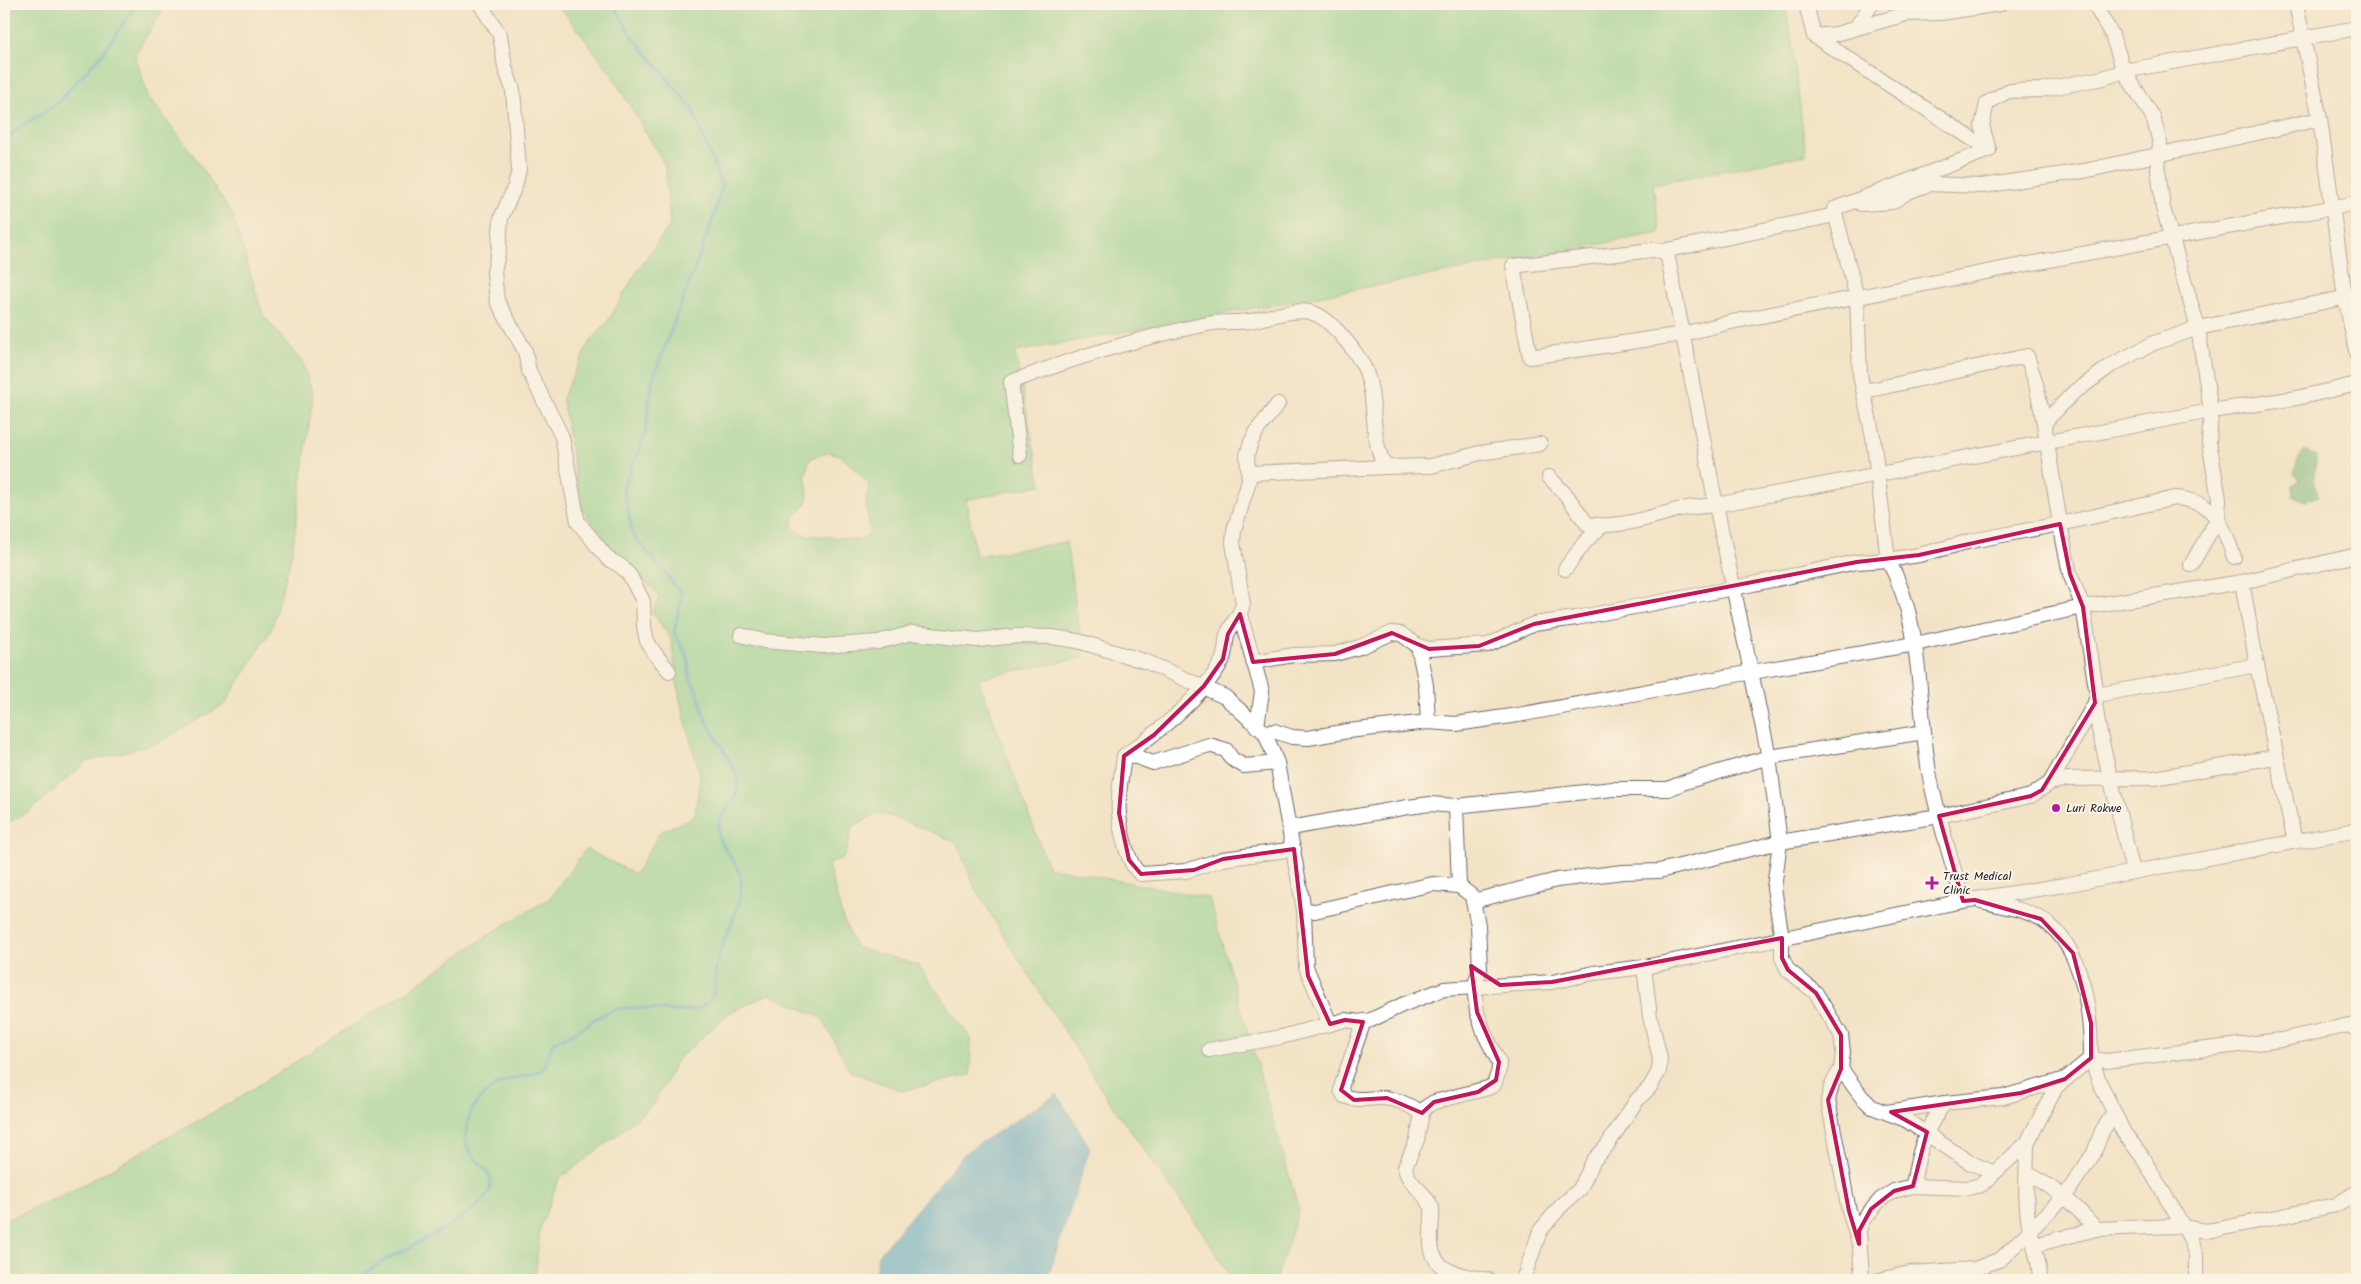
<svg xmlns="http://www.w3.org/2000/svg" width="2361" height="1284" viewBox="0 0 2361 1284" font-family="Kalam,sans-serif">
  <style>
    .green { fill: #87d390; stroke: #547a66; fill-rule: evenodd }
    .forest { fill: #6db57a; stroke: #486c5a }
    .water { fill: #4fa4cb; stroke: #386383 }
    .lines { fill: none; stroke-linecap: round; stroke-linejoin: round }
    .stream { stroke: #4fa4cb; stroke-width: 3 }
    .minor-casing { stroke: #6b666c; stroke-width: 16 }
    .minor { stroke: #fff; stroke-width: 14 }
    .marked { fill: none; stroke: #c2185b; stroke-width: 4; stroke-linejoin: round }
    .poi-dot { fill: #b5179e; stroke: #fcf5e5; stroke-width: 2 }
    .labels { text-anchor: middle; stroke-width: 4; stroke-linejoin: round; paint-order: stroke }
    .poi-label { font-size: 12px; fill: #22223b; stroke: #fcf5e5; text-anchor: start }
  </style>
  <rect width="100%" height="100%" fill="#fcf5e5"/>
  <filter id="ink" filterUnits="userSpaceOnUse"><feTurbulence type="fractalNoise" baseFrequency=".02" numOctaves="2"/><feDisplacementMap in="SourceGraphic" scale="10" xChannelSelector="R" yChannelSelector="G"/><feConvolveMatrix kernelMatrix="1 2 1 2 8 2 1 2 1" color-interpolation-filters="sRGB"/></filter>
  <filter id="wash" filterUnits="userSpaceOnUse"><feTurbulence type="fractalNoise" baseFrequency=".0096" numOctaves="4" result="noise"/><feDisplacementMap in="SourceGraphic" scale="20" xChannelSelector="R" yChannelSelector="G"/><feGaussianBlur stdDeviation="1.12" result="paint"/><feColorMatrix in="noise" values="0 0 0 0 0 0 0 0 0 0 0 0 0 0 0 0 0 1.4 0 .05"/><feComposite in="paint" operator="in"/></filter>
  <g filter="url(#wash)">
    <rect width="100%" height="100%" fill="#f3e3c6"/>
    <g class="green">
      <polygon points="4,4 167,4 135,54 148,96 192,153 233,216 263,315 303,363 313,395 292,553 271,630 225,704 158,743 86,762 31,810 4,825"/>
      <path d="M558,4H1785L1791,34L1806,155L1653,184L1660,233L1015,352L1041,485L966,500L976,556L1066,542L1084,658L978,678L1048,867L1209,898L1299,1210L1276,1280H1233L1203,1233L1107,1098L1001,931L975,888L957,843L923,828L879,813L853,826L845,856L828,865L842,916L855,947L918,965L970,1038L971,1075L902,1091L850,1071L822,1018L769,994L729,1013L677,1060L654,1103L617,1135L559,1179L540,1228L535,1280H4V1221L75,1189L237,1099L407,991L496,930L549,899L586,849L635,874L660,832L695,816L700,775L679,696L671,639L652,612L660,596L613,550L581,507L562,398L589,344L608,321L639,268L670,225L665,165L610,72ZM828,452L840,455L869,484L866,501L870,532L861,540L799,534L792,526L795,516L807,504L808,490L805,476L810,459Z"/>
    </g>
    <path class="forest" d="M2304,450L2316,455C2317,474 2309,478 2319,496L2305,501L2293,495L2292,485L2300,480L2294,474L2297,462Z"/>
    <polygon class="water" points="1057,1094 1090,1148 1047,1280 874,1280 878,1255 966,1152"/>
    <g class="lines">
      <g class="stream">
        <polyline points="4,142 19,128 56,104 103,53 137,4"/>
        <path d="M357,1280C363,1276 369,1271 375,1266C399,1251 485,1214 490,1188C495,1163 463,1163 466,1132C467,1125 468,1116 472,1110C480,1096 495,1084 510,1079C520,1076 534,1076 542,1069C548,1063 549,1052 552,1044C559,1038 567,1037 575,1032C589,1024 602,1012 618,1009C641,1003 688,1020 707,1003C718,993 714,981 716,968C720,937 745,910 741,878C738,859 716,846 718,828C719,810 741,801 738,780C735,765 714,737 706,720C702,711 701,701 697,692C695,687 692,683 690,678C688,672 689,666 688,660C686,651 678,641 674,633L682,594L633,535L623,487L645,436L652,381L713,219L722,186L692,108L633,37L613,4"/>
      </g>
    </g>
  </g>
  <g filter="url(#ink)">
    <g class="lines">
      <g class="minor-casing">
        <g id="minor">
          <polyline points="480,4 500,35 505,67 513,90 519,170 515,186 501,218 499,248 494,272 497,301 525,351 529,371 562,437 578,522 608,559 621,566 630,576 643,601 644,626 647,641 653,651 669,671"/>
          <path d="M1806,4L1814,36L1989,150L1834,209L1857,298L1860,375L1873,437L1888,560C1924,625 1917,701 1929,772C1937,816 1951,858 1963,901"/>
          <polyline points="2094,4 2112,35 2124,71 2153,117 2160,143 2158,169 2163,208 2198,328 2211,411 2209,442 2219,499 2218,518 2191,565"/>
          <polyline points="2296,4 2320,119 2345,297 2357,355"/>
          <polyline points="1856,27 1872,4"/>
          <polyline points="1814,36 1836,34 1906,14 1941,13 2000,4"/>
          <polyline points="1989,150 1982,126 1987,103 2008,91 2040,90 2103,78 2124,71 2357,28"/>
          <polyline points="1861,204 1892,202 1908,192 1929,184 1982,186 2084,171 2320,119"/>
          <polyline points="1663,251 1835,215"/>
          <polyline points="1865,391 2027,356 2036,384 2044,423 2060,524 2070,574 2083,607 2097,695 2095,703 2050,783"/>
          <path d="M1278,404L1258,429L1251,442L1247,455L1249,481L1234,530L1233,543L1243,604C1240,616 1231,624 1227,635C1225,643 1226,653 1222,661C1202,698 1158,732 1124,756C1122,774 1117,796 1119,814C1120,828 1128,867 1141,874L1186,871L1223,859L1294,849"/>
          <polyline points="2044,423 2075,391 2082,387 2110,366 2154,343 2198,328 2357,295"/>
          <path d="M1020,455L1011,382C1074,358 1142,337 1208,324C1222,321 1236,323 1250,321C1266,318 1298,307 1313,313C1330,318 1354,349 1363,365C1379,396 1368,439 1386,467L1431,466L1480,453L1540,444"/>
          <polyline points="1250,473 1386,467"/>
          <path d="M1549,477L1567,496L1587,524C1622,529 1648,517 1681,509C1692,507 1704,506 1716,505L2211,411L2297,398L2357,384"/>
          <polyline points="1565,569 1585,542 1602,526"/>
          <polyline points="2242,582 2257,665"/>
          <polyline points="1240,614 1262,691 1257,727"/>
          <polyline points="741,635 764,641 823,646 878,642 912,633 977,640 1017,636 1052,637 1078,641 1147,662 1225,697 1265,733 1277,763 1304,910 1306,967 1330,1024"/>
          <path d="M1418,646L1429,649L1488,645L1534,624L1576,618L1734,588L1857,562L1888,560L1919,555L1971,541L2060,524L2175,498C2216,501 2222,524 2234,557"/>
          <polyline points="1253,662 1294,655 1335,654 1360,647 1392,633 1401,634 1418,646 1426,685 1428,722"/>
          <polyline points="2097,695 2257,665 2295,842"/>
          <polyline points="2095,703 2099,730 2133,872"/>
          <polyline points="1265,733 1274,731 1292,737 1308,738 1348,731 1428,722 1456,724 1518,715 1752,672 1915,644 2083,607 2242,582 2357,555"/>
          <polyline points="1124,756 1137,757 1153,763 1209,745 1226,750 1232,759 1244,766 1277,763"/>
          <path d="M1456,806L1459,886L1472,896L1478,925L1480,969L1474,987L1477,1012L1485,1035L1499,1062V1070L1494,1085L1488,1088L1434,1102L1426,1107L1422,1113L1417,1140L1405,1167C1407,1184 1426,1192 1432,1208C1433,1219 1430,1231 1431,1243C1432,1274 1465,1276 1489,1280"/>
          <polyline points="1290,828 1408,807 1430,804 1456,806 1613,789 1668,789 1685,782 1769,757 1924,732"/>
          <polyline points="1473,901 1557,880 1623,872 1659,871 1780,842 1939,816 2031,796 2050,783 2067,779 2154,778 2275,757"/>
          <polyline points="1304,910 1315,911 1433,884 1459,886"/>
          <path d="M1364,1021L1342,1084L1341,1090L1344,1096C1359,1102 1370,1097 1384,1098C1398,1099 1410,1106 1422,1113"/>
          <polyline points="1209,1050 1281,1037 1345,1020 1360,1022 1371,1020 1402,1005 1444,989 1552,982 1594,973 1644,967 1963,901 2064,885 2357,830"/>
          <polyline points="2091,1058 2106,1061 2281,1040 2349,1025 2357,1030"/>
          <polyline points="2091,1058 2099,1081 2124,1133 2141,1155 2189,1236 2196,1255 2196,1280"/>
          <polyline points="1841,1069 1861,1096 1872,1107 1906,1120 1969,1162 1994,1173"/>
          <polyline points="1887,1112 1945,1103"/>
          <path d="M2027,1143C2027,1171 2024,1202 2030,1230C2034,1246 2040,1263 2040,1280"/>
          <path d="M2027,1173C2056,1189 2074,1203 2096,1229"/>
          <path d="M1913,1186C1917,1157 1926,1125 1945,1103L2003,1097L2062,1080"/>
          <polyline points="1859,1244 1849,1211 1828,1100 1832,1084 1841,1069 1843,1052 1841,1035 1816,993 1788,970 1782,958 1782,938 1774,888 1780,842 1769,757 1716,505 1668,258 1663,251 1652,250 1513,266 1530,357 1683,334 1731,322 2012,267 2357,203"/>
          <polyline points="2035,1245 2096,1229 2176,1226 2206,1231 2219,1229 2336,1205 2357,1192"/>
          <polyline points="1523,1280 1540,1231 1561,1206 1580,1189 1594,1160 1606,1147 1637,1100 1650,1087 1659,1071 1660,1058 1650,1017 1644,967"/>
          <path d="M1862,1280L1859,1231L1862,1221L1881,1199L1894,1191L1913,1186L1968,1188L1981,1185L2027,1143L2056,1087L2091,1058C2091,1014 2084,947 2043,920C2026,909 2000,906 1981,901"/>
          <polyline points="1879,1280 1910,1273 1975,1269 2001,1259 2065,1196 2094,1153 2102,1131 2114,1113"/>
        </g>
      </g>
      <use href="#minor" class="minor"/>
    </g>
  </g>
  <path d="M0 0H2361V1284H0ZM2060,524L2070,574L2083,607L2095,703L2042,790L2031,796L1939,816L1963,901L1975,900L2041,919L2073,953L2091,1023V1058L2065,1079L2021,1093L1891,1112L1927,1132L1913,1186L1894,1191L1871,1209L1859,1231V1244L1849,1211L1828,1100L1841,1069V1035L1816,993L1788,970L1782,958V938L1552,982L1500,985L1471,966L1477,1012L1499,1062L1496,1080L1478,1092L1434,1102L1422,1113L1387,1098L1354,1100L1341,1090L1363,1022L1345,1020L1330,1024L1308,976L1294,849L1223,859L1194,870L1141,874L1129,860L1119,813L1124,756L1154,735L1204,686L1223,659L1228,634L1240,614L1253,662L1335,654L1392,633L1429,649L1479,646L1534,624L1857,562L1919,555Z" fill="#f3e3c6" fill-opacity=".55" fill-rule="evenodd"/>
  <path class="marked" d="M2060,524L2070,574L2083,607L2095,703L2042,790L2031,796L1939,816L1963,901L1975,900L2041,919L2073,953L2091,1023V1058L2065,1079L2021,1093L1891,1112L1927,1132L1913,1186L1894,1191L1871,1209L1859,1231V1244L1849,1211L1828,1100L1841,1069V1035L1816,993L1788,970L1782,958V938L1552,982L1500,985L1471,966L1477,1012L1499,1062L1496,1080L1478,1092L1434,1102L1422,1113L1387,1098L1354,1100L1341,1090L1363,1022L1345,1020L1330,1024L1308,976L1294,849L1223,859L1194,870L1141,874L1129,860L1119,813L1124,756L1154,735L1204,686L1223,659L1228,634L1240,614L1253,662L1335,654L1392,633L1429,649L1479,646L1534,624L1857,562L1919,555Z"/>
  <g class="poi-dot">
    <circle cx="2056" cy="808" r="5"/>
    <path d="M1929.5 875.5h5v5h5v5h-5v5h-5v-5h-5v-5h5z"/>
  </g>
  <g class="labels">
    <g class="poi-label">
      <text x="2066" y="812">Luri Rokwe</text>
      <text x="1943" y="880">Trust Medical<tspan x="1943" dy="14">Clinic</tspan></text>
    </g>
  </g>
  <rect width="2361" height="1284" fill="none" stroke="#fcf5e5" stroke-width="20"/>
</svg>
